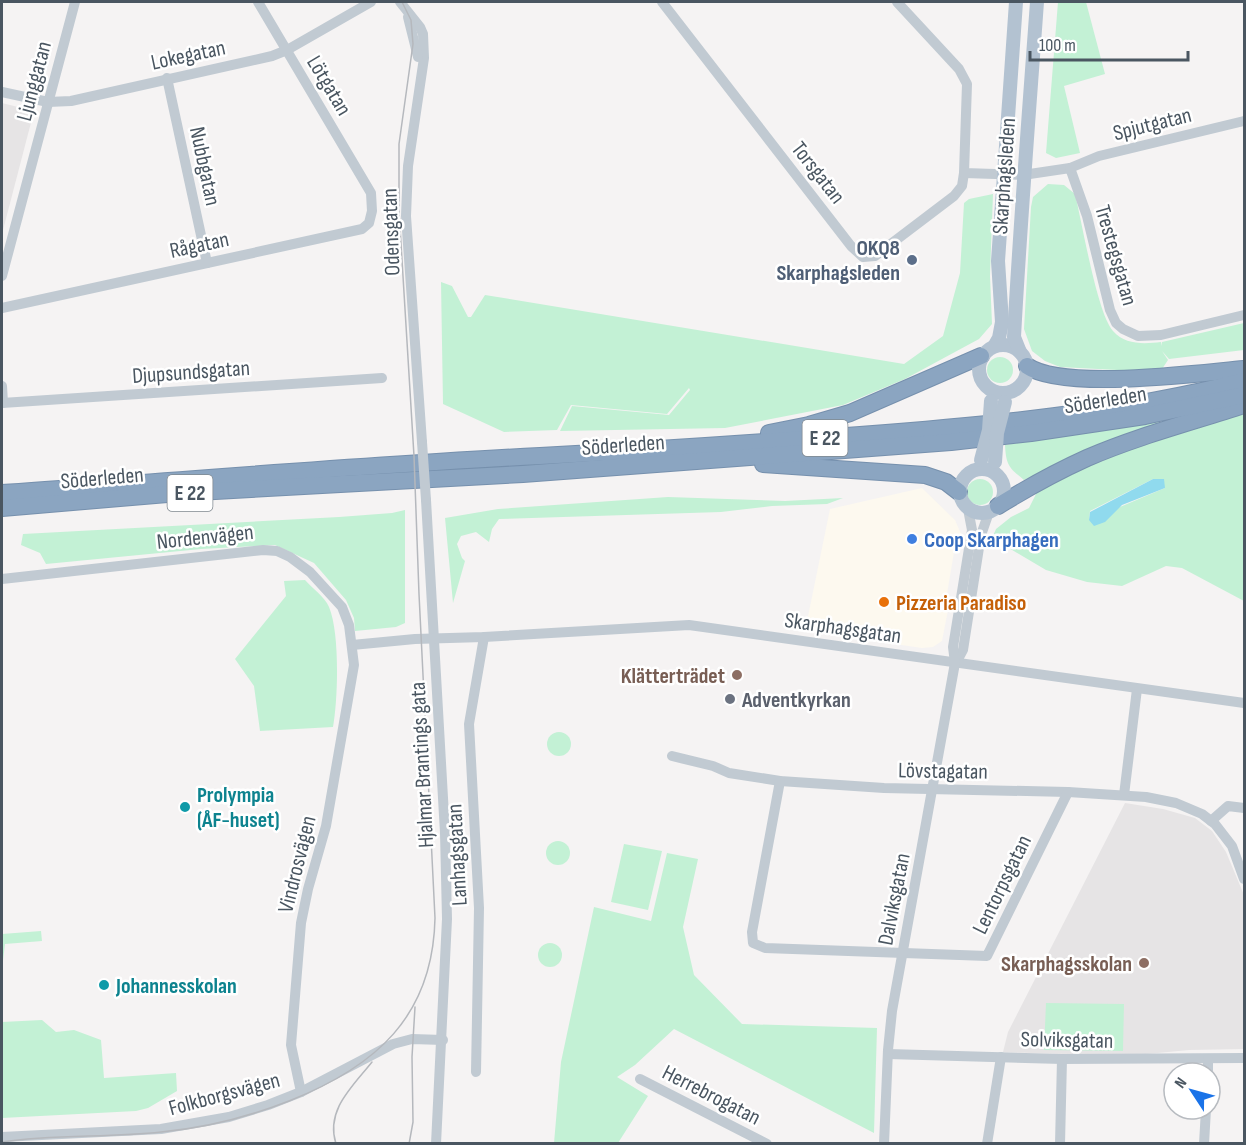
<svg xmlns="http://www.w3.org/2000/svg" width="1246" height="1145" viewBox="0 0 1246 1145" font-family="'Sofia Sans Condensed',sans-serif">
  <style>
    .commercial { fill: #fdf9ef }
    .education { fill: #e6e4e5 }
    .green { fill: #c3f1d5; fill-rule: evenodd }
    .water { fill: #90daee }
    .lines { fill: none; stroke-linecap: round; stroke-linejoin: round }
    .highway-casing { stroke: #7690ad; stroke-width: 18 }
    .minor { stroke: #c1cad2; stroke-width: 10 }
    .major { stroke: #b3c2d1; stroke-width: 14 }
    .highway { stroke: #8ba5c1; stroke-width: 16 }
    .tram { stroke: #b5b8bd; stroke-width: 1.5 }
    .minor-bridge { stroke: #c1cad2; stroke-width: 10 }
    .major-bridge { stroke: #b3c2d1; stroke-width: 14 }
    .service-dot { fill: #5c6f8a; stroke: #fff; stroke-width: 2 }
    .shop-dot { fill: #3f7fe0; stroke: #fff; stroke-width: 2 }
    .food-dot { fill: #e8710a; stroke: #fff; stroke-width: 2 }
    .education-dot { fill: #8d6e63; stroke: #fff; stroke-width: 2 }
    .worship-dot { fill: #6b7280; stroke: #fff; stroke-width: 2 }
    .culture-dot { fill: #0f9aa8; stroke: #fff; stroke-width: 2 }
    .labels { text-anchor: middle; stroke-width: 5; stroke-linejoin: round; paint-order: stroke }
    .shield { fill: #fff; stroke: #808990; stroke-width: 1.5 }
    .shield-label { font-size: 21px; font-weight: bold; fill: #4a5661 }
    .street-label { font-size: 22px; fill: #4a5661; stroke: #fff }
    .service-label { font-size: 22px; font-weight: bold; fill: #4e5e75; stroke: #fff; text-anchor: end }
    .shop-label { font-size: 22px; font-weight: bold; fill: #366cbe; stroke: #fff; text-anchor: start }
    .food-label { font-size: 22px; font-weight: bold; fill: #c56008; stroke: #fff; text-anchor: start }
    .education-label { font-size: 22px; font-weight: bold; fill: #785e54; stroke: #fff; text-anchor: end }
    .worship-label { font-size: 22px; font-weight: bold; fill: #5b616d; stroke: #fff; text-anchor: start }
    .culture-label { font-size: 22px; font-weight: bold; fill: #0d838f; stroke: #fff; text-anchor: start }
  </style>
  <rect width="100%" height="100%" fill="#f5f3f3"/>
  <polygon class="commercial" points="922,488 955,520 961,534 954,552 946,600 948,610 942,641 933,647 922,648 805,631 830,509"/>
  <g class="education">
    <polygon points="2,103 34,111 2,234"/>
    <polygon points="1125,803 1163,809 1195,818 1212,831 1226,852 1244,895 1244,1049 1189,1050 1126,1056 1003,1052 1008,1032"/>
  </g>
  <g class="green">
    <polygon points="1058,2 1086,2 1105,74 1064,86 1080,153 1056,158 1046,153"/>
    <path d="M1048,184L1064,185L1075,194C1082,222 1097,313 1113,331C1125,345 1144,344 1161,342V346L1162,342L1244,323V350L1169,359L1162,351L1168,360L1162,369L1136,371L1060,367L1045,361L1032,351L1024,329L1031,207L1033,197Z"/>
    <polygon points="993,194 990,276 992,324 979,339 905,379 843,405 725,428 560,431 572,406 669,415 690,390 689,388 667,414 571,405 557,430 504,432 443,404 441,282 452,286 468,317 471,317 485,295 904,364 943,336 960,273 964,203 969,199"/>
    <circle cx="1000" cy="370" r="13"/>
    <path d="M1244,413V601L1182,568L1166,566L1122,586L1087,582L1046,570L992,538L996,529L1011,517L1029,508L1038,490L1081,469L1145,444ZM1153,479L1165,488L1089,520L1090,511Z"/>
    <path d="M1158,419V424L1097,446L1024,480C1009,468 1006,465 1005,445Z"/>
    <circle cx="980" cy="492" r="13"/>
    <polygon points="668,497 785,501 843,498 827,504 772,506 721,512 499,519 492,529 489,542 476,532 461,536 457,544 462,558 465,561 453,603 445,518 498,509"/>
    <polygon points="405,510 405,623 396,627 355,631 354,618 346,600 314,563 275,545 201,549 46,564 40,553 21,545 23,534 339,517 392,513"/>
    <path d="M305,580C312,588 325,597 329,607C340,633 338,699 333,727L260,731L254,686L235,659L286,596L284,581Z"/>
    <circle cx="559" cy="744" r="12"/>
    <circle cx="558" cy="853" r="12"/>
    <polygon points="624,844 662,851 648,910 611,902"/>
    <polygon points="667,853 698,859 683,927 694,975 742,1024 877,1028 874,1133 674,1029 635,1065 617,1077 648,1096 618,1143 554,1143 561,1062 594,907 651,921"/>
    <polygon points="41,931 42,941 5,944 2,969 2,934"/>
    <circle cx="550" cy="955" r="12"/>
    <polygon points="1046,1003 1124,1004 1123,1051 1044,1050"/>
    <polygon points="42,1020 56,1032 74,1030 101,1040 104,1078 176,1073 177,1091 148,1108 136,1111 2,1118 2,1022"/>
  </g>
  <polygon class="water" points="1153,479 1164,479 1165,488 1122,505 1105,522 1094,526 1089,520 1090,512"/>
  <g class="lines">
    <g class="highway-casing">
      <g id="highway">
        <path d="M1027,366C1063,391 1198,373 1244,369"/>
        <polyline points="769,433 809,425 850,413 981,356"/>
        <polyline points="763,464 925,475 946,482 959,492"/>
        <path d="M2,493C181,481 360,465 540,456C647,450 753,443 860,435C989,425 1119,413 1244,381"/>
        <path d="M998,506C1027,488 1056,472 1087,458C1138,436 1192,422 1244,405"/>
        <polyline points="2,508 179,493 523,474 951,442 1031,433 1145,416 1244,395"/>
      </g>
    </g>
    <g class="minor">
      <polyline points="400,2 420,27 423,34 424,58 408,166 406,216 422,442"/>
      <polyline points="662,2 851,246 863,257 875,256 954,196 962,186 964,173"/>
      <polyline points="897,2 959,69 967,84 964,173 1023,175 1070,168 1087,216 1110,310 1116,323 1123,329 1138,336 1161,335 1244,315"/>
      <polyline points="408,17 418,57"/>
      <polyline points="167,78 207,263"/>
      <polyline points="2,92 48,102 71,101 272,56 287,50 371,2"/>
      <polyline points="1070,168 1099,156 1244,121"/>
      <polyline points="2,276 75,2"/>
      <polyline points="2,308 362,229 369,223 372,211 371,193 258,2"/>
      <polyline points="2,386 3,403"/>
      <polyline points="2,403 382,378"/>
      <polyline points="426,500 445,833 447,919 436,1144"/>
      <polyline points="2,579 263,550 277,551 290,557 310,572 342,607 349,625 354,665 326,826 308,889 301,923 291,1045 301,1092"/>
      <polyline points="352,645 415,639 484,637 689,625 1244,703"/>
      <polyline points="956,663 963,650 981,535 989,512"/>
      <polyline points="672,756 713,766 729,773 780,781 884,788 1068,792 1146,797 1176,803 1202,814 1215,824 1232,846 1244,879"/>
      <polyline points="780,781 752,932 753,943 765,948 987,956 1068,792"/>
      <polyline points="1124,795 1137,689"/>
      <polyline points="1211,821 1228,806 1244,808"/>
      <polyline points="888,1054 1062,1059 1244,1058"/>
      <polyline points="476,1072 479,908 469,724 484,637"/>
      <polyline points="1208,1073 1208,1059"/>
      <polyline points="640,1079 767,1144"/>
      <polyline points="2,1137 161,1129 229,1117 268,1105 301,1092 393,1044 412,1039 443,1040"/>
      <polyline points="884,1144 888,1050 892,1011 955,663 953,647 972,530 968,509"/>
      <polyline points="987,1144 1001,1057"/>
      <polyline points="1060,1144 1062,1059"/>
      <polyline points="1204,1144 1206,1109"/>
    </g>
    <g class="major">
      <polyline points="995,345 999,338 1002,322 998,261 1016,2"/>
      <circle cx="1003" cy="369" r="24"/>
      <path d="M1020,352L1014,337C1020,225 1029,113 1037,2"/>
      <circle cx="982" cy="491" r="22"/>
    </g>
    <use href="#highway" class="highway"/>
    <g class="tram">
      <path d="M2,1142C54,1134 108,1138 161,1132C205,1128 248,1117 289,1101C375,1067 433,1017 435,918L419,594L414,456L399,211V144L413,44L411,20L402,2"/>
      <path d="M336,1144C325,1110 353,1086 372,1062"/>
      <polyline points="409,1144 413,1122 412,1057 415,1007"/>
    </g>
    <polyline class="minor-bridge" points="422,442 426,500"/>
    <g class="major-bridge">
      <polyline points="981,460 989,430 991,401"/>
      <polyline points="995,462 997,433 1005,402"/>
    </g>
  </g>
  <circle class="service-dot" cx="912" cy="260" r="6"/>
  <circle class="shop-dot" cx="912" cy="539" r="6"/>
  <circle class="food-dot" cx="884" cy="602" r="6"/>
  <g class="education-dot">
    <circle cx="737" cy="675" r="6"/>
    <circle cx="1144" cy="963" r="6"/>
  </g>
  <circle class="worship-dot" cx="730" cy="699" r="6"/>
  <g class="culture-dot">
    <circle cx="185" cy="807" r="6"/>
    <circle cx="104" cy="985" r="6"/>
  </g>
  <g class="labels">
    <g class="shield">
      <rect x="802.5" y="420" width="45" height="36" rx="4.5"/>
      <rect x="167.5" y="475" width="45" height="36" rx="4.5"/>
    </g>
    <g class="shield-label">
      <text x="825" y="445">E 22</text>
      <text x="190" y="500">E 22</text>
    </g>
    <g class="street-label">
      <text transform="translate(188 54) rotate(-12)" y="8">Lokegatan</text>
      <text transform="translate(33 81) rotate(-75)" y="8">Ljunggatan</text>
      <text transform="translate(330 85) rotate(59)" y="8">Lötgatan</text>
      <text transform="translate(1152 123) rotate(-14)" y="8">Spjutgatan</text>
      <text transform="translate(206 166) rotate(78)" y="8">Nubbgatan</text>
      <text transform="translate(819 172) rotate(52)" y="8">Torsgatan</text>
      <text transform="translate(1003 176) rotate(-86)" y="8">Skarphagsleden</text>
      <text transform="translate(390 232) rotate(-92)" y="8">Odensgatan</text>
      <text transform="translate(199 244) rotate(-12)" y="8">Rågatan</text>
      <text transform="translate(1117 255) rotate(74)" y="8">Trestegsgatan</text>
      <text transform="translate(191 371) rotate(-4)" y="8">Djupsundsgatan</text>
      <text transform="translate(1105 399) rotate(-9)" y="8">Söderleden</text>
      <text transform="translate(623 444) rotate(-4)" y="8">Söderleden</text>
      <text transform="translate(102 477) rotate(-5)" y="8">Söderleden</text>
      <text transform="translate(205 536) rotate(-6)" y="8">Nordenvägen</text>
      <text transform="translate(843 627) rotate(8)" y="8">Skarphagsgatan</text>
      <text transform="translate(421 765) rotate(-93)" y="8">Hjalmar Brantings gata</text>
      <text transform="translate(943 770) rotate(1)" y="8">Lövstagatan</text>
      <text transform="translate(456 855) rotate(-93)" y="8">Lanhagsgatan</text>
      <text transform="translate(296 864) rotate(-76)" y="8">Vindrosvägen</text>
      <text transform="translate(1001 884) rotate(-64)" y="8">Lentorpsgatan</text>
      <text transform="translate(893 899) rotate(-79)" y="8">Dalviksgatan</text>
      <text transform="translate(1067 1039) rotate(1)" y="8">Solviksgatan</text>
      <text transform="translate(224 1093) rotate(-15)" y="8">Folkborgsvägen</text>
      <text transform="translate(712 1094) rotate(27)" y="8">Herrebrogatan</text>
    </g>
    <g class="service-label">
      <text x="900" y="255">OKQ8<tspan x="900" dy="25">Skarphagsleden</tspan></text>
    </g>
    <g class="shop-label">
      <text x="924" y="547">Coop Skarphagen</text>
    </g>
    <g class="food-label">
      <text x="896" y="610">Pizzeria Paradiso</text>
    </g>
    <g class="education-label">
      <text x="725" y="683">Klätterträdet</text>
      <text x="1132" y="971">Skarphagsskolan</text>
    </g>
    <g class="worship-label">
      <text x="742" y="707">Adventkyrkan</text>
    </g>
    <g class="culture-label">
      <text x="197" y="802">Prolympia<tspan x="197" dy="25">(ÅF-huset)</tspan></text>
      <text x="116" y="993">Johannesskolan</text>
    </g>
  </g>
  <rect width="1246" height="1145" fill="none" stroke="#4a5661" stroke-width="6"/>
  <g transform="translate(1192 1091) rotate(306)"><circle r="28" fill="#ffffff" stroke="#b7bbc0" stroke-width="1.5"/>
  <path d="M0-4.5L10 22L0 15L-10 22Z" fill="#1a73e8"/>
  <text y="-9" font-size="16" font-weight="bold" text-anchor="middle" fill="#4a5661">N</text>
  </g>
  <path d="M1030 51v9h158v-9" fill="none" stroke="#4a5661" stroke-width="3"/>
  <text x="1039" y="51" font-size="18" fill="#4a5661" stroke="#ffffff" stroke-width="4.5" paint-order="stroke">100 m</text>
</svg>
